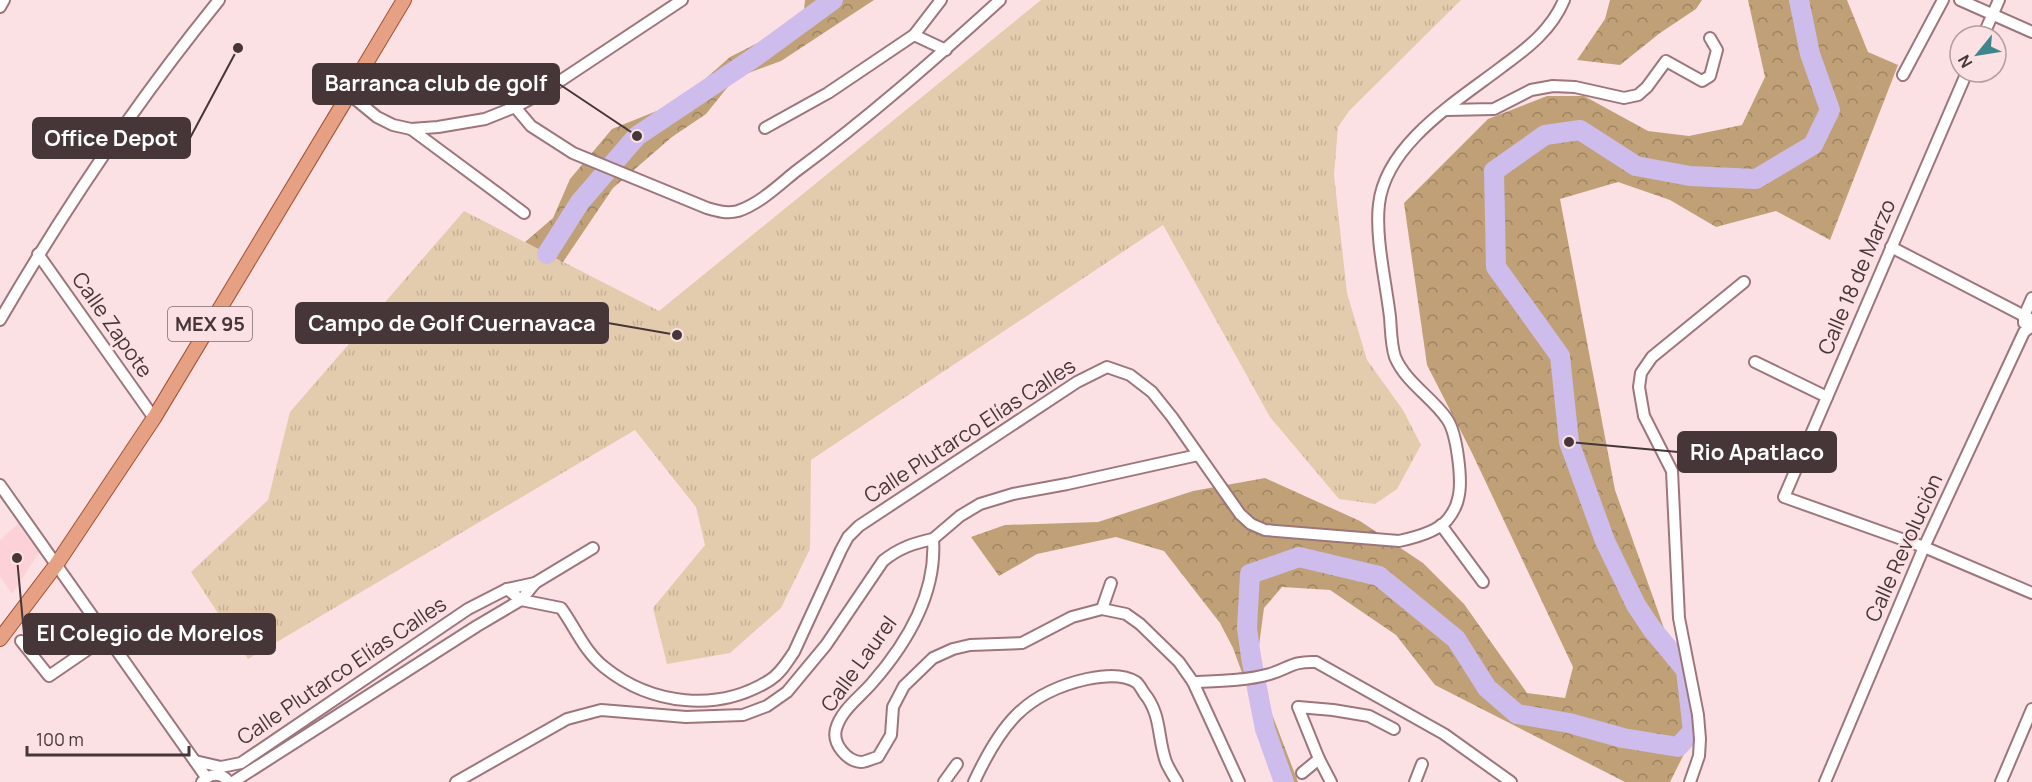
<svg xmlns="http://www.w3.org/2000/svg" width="2032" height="782" viewBox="0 0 2032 782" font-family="Manrope,sans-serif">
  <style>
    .built { fill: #fcd2d8 }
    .grass { fill: url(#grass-tufts) }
    .forest { fill: url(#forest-crowns) }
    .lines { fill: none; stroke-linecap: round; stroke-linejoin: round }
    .river { stroke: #cebcec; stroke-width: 20 }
    .minor-casing { stroke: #9d767c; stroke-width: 14 }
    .major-casing { stroke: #a35133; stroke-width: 16 }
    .minor { stroke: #fff; stroke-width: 10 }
    .major { stroke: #e6a083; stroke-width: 14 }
    .labels { text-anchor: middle; stroke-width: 5; stroke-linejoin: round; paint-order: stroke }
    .shield { fill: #fbe1e4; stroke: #7d696c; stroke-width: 1.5 }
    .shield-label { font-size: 20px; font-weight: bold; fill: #473638 }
    .street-label { font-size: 21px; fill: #473638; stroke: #fbe1e4 }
    .leader { fill: none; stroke: #473638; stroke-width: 2 }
    .callout-dot { fill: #473638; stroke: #fbe1e4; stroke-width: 2 }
    .callout { fill: #473638; stroke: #473638; stroke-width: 2 }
    .callout-label { font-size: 22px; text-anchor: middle; font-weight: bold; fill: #fff }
  </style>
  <defs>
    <pattern id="grass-tufts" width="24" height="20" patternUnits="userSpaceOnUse" patternTransform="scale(1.5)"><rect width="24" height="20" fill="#e3ccad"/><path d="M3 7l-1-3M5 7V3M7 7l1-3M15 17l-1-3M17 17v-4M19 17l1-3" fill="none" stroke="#c4b096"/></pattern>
    <pattern id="forest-crowns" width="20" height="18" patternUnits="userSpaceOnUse" patternTransform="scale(1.5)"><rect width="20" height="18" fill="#c0a177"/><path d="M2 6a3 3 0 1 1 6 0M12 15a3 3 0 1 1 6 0" fill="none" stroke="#9e8463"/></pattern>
  </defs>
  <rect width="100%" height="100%" fill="#fbe1e4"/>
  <polygon class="built" points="20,522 40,551 12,594 0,576 0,540"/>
  <polygon class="grass" points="1041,0 1461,0 1349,111 1338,127 1334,175 1347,293 1367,360 1403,410 1421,445 1397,489 1375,504 1339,499 1270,417 1163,225 811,460 810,549 781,608 730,653 667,664 653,608 705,545 696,507 635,430 248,659 191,572 268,500 290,412 464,211 659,311"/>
  <g class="forest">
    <polygon points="805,0 874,0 781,61 735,78 706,114 672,137 613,188 563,262 525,242 553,218 570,179 612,129 679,102 730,57 803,20"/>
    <polygon points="1610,0 1702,0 1696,9 1660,33 1620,65 1577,60 1605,19"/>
    <polygon points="1748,0 1847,0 1868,52 1898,65 1830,240 1776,211 1716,227 1670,200 1618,182 1560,199 1615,490 1665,631 1681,683 1687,748 1670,782 1625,782 1435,685 1396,635 1330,590 1282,587 1264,608 1258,653 1260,683 1298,782 1278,782 1253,703 1233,648 1220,623 1164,551 1116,537 1037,554 999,576 971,537 1005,525 1098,522 1193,491 1265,478 1360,521 1423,563 1464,604 1527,693 1565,698 1573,667 1472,453 1427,365 1404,203 1488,119 1547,96 1584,96 1648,131 1689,136 1742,125 1765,77"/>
  </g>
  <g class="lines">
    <g class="river">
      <polyline points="547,254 580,202 637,136 755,57 833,0"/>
      <polyline points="1284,782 1265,729 1251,657 1247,628 1250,574 1299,557 1379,576 1456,639 1487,688 1517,714 1569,723 1623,738 1678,747 1693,731 1686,670 1652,629 1636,605 1605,541 1569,442 1560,356 1496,267 1494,171 1545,135 1580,130 1636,166 1690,176 1756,179 1813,145 1830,110 1810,54 1799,0"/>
    </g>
    <g class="minor-casing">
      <g id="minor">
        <polyline points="1960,0 2032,32"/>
        <polyline points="0,7 4,0"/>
        <polyline points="914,35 946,50"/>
        <polyline points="1983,36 1999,0"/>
        <polyline points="1967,72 1784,497 1924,547 2032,593"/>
        <polyline points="1903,75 1943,0"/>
        <polyline points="349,94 377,117 393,125 411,129 438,127 485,119 515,107 545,91 682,0"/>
        <path d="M515,107L531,126L573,153L707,208C717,211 727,214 738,211C759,204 778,186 795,172C867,119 934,60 1000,0"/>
        <polyline points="1447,110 1494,109 1531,90 1553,86 1575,87 1624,98 1638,95 1647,87 1666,61 1702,81 1710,76 1717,50 1710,38"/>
        <polyline points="765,128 828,93 914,35 941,0"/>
        <polyline points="411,129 524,213"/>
        <polyline points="1891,247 2032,320"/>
        <polyline points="38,254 154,418"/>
        <path d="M0,320C65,208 137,101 219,0"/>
        <polyline points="2024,323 2024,316 2032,298"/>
        <polyline points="1755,362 1827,397"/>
        <polyline points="0,485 206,777"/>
        <polyline points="1441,525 1483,582"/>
        <polyline points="933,539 960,516 980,504 1013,494 1067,484 1198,455"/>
        <path d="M507,589L521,600L561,608C575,627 584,651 604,667C651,705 718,713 770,680C781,673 787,662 794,652L841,550L848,537L859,526L1077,382L1107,367L1130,375L1152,392L1172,417L1240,514L1251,524L1265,530L1399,541C1413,538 1439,531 1448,519C1452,514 1457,505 1458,499C1463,482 1457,433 1447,419C1432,397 1406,383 1395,357C1391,345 1391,329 1390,317C1386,283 1375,237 1379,204C1386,143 1459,100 1503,66C1528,48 1552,29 1564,0"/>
        <polyline points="1102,609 1111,583"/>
        <polyline points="21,641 49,676 106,637"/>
        <path d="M1193,682C1219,681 1245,681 1270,674C1290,668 1292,661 1316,662L1444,734L1511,782"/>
        <polyline points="195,761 221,767 241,763 468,609 507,589 535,583"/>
        <polyline points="1302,773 1319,759"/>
        <path d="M202,782C210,773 221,772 229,782"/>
        <polyline points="233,782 477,626 521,600 535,583 593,548"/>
        <path d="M456,782L567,719L601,710L686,717L743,715L767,706L787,692L826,645L883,561C899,548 914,543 933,539C937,594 907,643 872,683C860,697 841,710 836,729C832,744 847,761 861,762C866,762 873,758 878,757L891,735L893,707L904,686L933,658L953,649L970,645L1022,643L1072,617L1102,609L1126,614L1140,624L1179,662L1193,682L1239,782"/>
        <polyline points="944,782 957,764"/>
        <path d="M974,782C1000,726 1024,693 1087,679C1102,676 1122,673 1136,682C1139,684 1142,690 1144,693C1162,715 1157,737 1166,762C1169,769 1173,775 1177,782"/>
        <polyline points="1331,782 1319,759 1298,707 1333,710 1369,716 1394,729"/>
        <polyline points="1415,782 1422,764"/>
        <polyline points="1690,782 1699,756 1700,739 1698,715 1679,618 1672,471 1644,416 1639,387 1641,373 1652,357 1744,282"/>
        <polyline points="1825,782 1924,547 2024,332 2032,326"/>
        <polyline points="2001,782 2032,709"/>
      </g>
    </g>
    <g class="major-casing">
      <polyline id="major" points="0,639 56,565 154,418 349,94 365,65 404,0"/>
    </g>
    <use href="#minor" class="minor"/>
    <use href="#major" class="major"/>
  </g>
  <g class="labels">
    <rect class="shield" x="168" y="307" width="84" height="34" rx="4.5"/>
    <g class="shield-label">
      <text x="210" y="331">MEX 95</text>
    </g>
    <g class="street-label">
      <text transform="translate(1857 277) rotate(-67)" y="7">Calle 18 de Marzo</text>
      <text transform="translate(112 325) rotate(55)" y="7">Calle Zapote</text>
      <text transform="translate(970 431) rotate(-33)" y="7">Calle Plutarco Elías Calles</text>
      <text transform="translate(1904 548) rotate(-66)" y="7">Calle Revolución</text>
      <text transform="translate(859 664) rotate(-54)" y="7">Calle Laurel</text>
      <text transform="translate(342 671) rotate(-34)" y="7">Calle Plutarco Elías Calles</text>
    </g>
  </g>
  <path class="leader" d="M637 136L559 84M238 48L190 138M677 335L608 323M1569 442L1678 452M17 558L24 634"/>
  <g class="callout-dot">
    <circle cx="637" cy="136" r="6"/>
    <circle cx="238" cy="48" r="6"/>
    <circle cx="677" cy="335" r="6"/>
    <circle cx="1569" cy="442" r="6"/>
    <circle cx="17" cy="558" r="6"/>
  </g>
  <g class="callout">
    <rect x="313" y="64" width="246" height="40" rx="6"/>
    <rect x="33" y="118" width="157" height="40" rx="6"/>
    <rect x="296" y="303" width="312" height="40" rx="6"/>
    <rect x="1678" y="432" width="158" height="40" rx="6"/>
    <rect x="24" y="614" width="251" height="40" rx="6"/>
  </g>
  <g class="callout-label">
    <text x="436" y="91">Barranca club de golf</text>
    <text x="111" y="146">Office Depot</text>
    <text x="452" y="331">Campo de Golf Cuernavaca</text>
    <text x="1757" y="460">Rio Apatlaco</text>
    <text x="150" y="641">El Colegio de Morelos</text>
  </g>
  <g transform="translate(1978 54) rotate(240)"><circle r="28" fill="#fbe1e4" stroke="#b39d9f" stroke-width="1.5"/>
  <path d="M0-4.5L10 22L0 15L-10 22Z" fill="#3e868c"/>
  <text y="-9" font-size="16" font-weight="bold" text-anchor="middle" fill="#473638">N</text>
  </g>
  <path d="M27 746v9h162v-9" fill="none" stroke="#473638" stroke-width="3"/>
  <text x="36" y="746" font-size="18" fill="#473638" stroke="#fbe1e4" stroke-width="4.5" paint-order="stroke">100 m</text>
</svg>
